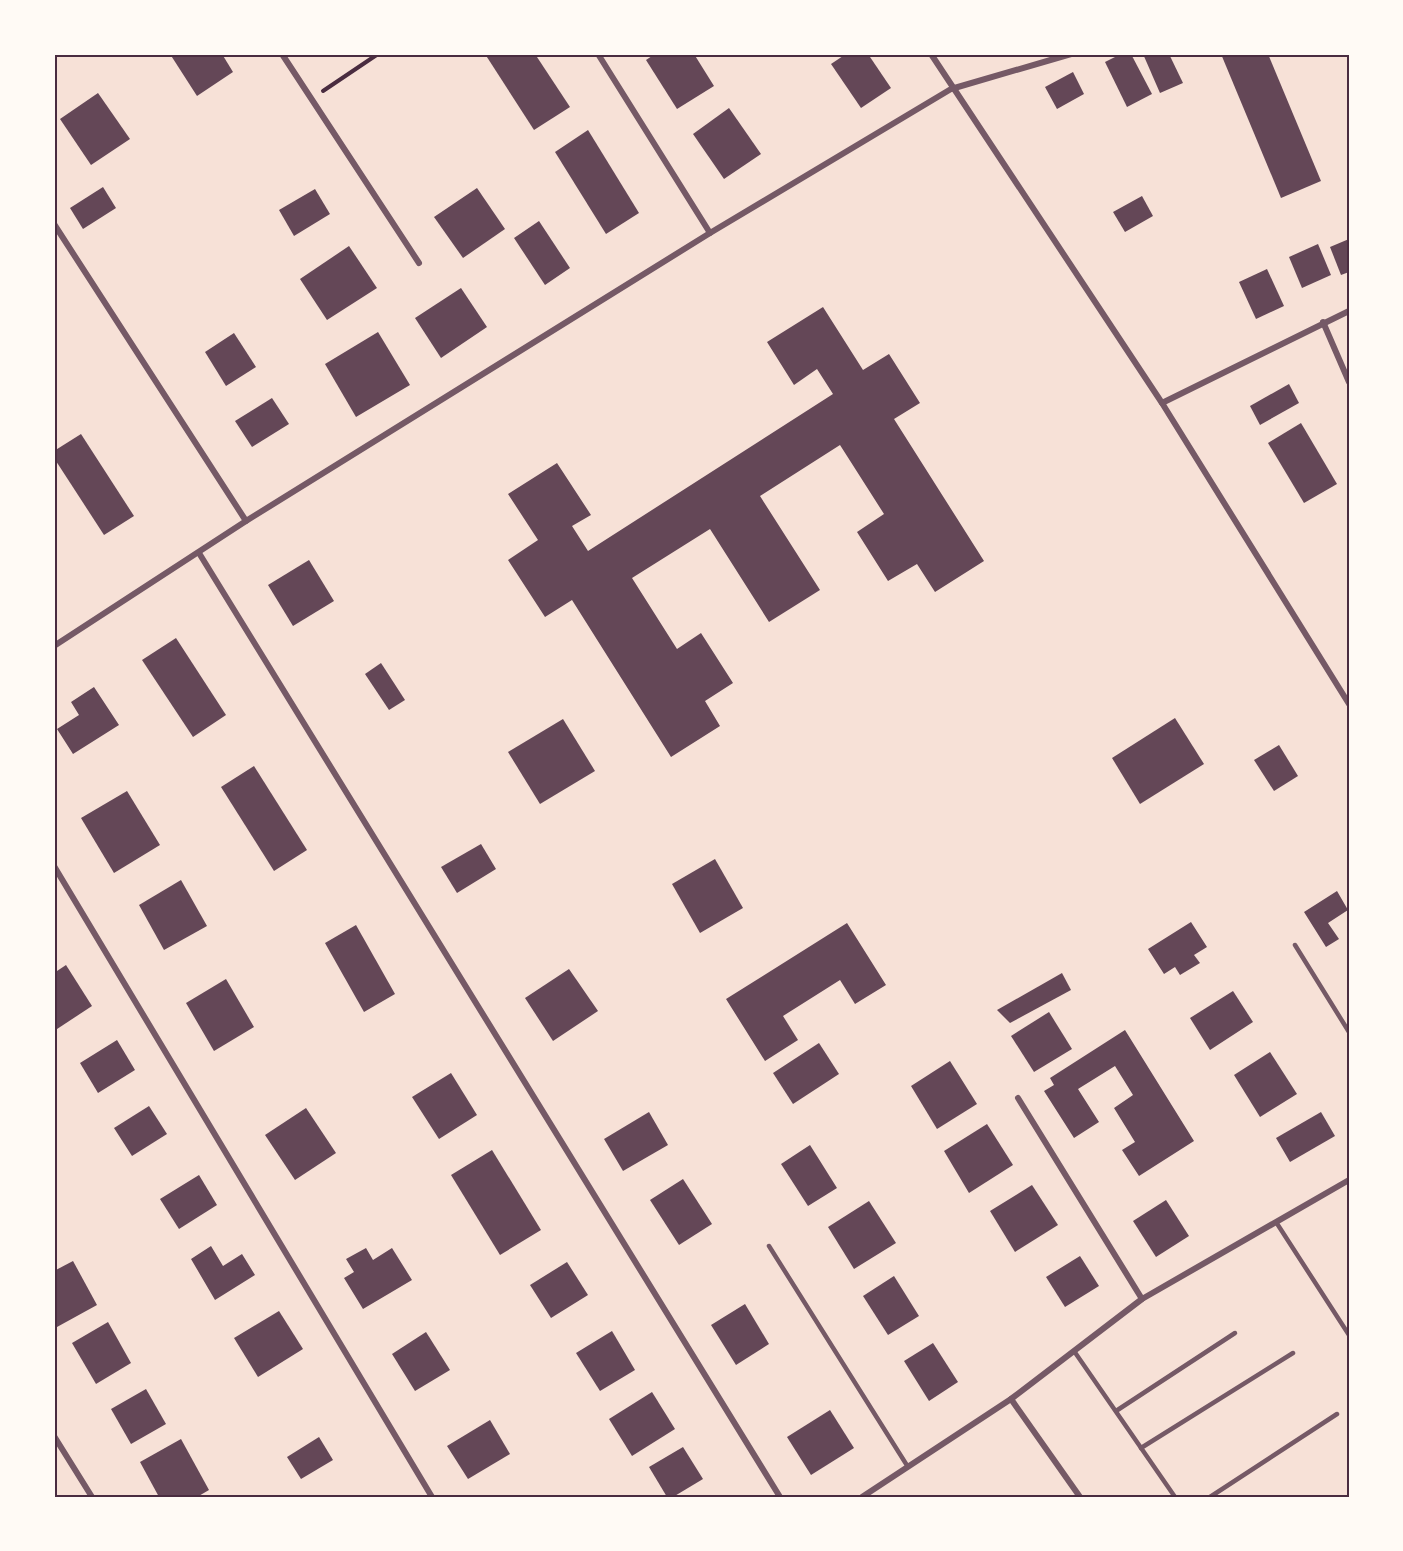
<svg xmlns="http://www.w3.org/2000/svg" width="1403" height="1551" viewBox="0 0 1403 1551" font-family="Barlow,sans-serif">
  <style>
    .building { fill: #644757 }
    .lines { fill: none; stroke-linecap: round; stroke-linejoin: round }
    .path { stroke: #4a2c40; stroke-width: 4 }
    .service { stroke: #755966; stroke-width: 4.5 }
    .minor { stroke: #755966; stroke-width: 6 }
    .neatline { fill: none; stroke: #4a2c40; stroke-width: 2 }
  </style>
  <rect width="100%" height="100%" fill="#f7e1d7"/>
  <g class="building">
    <polygon points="170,54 222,54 233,72 197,96"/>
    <polygon points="485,54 535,54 570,107 534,130"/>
    <polygon points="655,54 694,54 714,86 677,109 646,60"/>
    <polygon points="846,54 868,54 891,88 861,108 831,64"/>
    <polygon points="1121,54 1131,54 1152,94 1127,107 1105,62"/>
    <polygon points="1143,54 1169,54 1183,83 1160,93"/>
    <polygon points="1221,54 1268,54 1321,181 1281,198"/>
    <polygon points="1073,72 1084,94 1057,109 1045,87"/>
    <polygon points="98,93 130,139 91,165 60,119"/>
    <polygon points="729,108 761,154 724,179 693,134"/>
    <polygon points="588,130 639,213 606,234 555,152"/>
    <polygon points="103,187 116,208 83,229 70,208"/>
    <polygon points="477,188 505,229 463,258 434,217"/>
    <polygon points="315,189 330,214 294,236 279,210"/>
    <polygon points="1142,196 1153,216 1125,232 1113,212"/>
    <polygon points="539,221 570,268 545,285 514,238"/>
    <polygon points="1349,239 1349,272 1341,275 1330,247"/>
    <polygon points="1318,244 1331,275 1302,288 1289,257"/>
    <polygon points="349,246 377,288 327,320 300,279"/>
    <polygon points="1267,269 1284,306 1256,319 1239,282"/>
    <polygon points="461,288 487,327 441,358 415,318"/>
    <polygon points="823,307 863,370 889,354 920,403 894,419 984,561 935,592 917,564 888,581 857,532 884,514 840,445 760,496 820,590 769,622 710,529 632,578 677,649 701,633 733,683 705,701 720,726 671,757 572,600 545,617 508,560 538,540 508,494 557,463 591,515 572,526 588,551 833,394 817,369 794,385 767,342"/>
    <polygon points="378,332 410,385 356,417 325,364"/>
    <polygon points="234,333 256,367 226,386 205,352"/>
    <polygon points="1289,384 1299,403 1260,425 1250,406"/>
    <polygon points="272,398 289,424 252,447 235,421"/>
    <polygon points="1301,423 1337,484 1304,503 1268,443"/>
    <polygon points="81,434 134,516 104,535 54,458 54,451"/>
    <polygon points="309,560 334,601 293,626 268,585"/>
    <polygon points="176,638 226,715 193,737 142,660"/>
    <polygon points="381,663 405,700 389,710 365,674"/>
    <polygon points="94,687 119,725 73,754 57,729 79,715 71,702"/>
    <polygon points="1175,718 1204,764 1140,804 1112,758"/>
    <polygon points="563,719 595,771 540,804 508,752"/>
    <polygon points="1279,745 1298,776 1274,791 1254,760"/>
    <polygon points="254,766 307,850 274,871 221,787"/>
    <polygon points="127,791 160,845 114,873 81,818"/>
    <polygon points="481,844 496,869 457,893 441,867"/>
    <polygon points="715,859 743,908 700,933 672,884"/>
    <polygon points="181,880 207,926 164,950 139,905"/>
    <polygon points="1337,891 1348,910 1328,923 1339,939 1326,947 1304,912"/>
    <polygon points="1191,922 1207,947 1194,955 1200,963 1180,975 1175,967 1164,974 1148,949"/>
    <polygon points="847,923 886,985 855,1004 840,980 783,1016 798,1040 765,1061 726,999"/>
    <polygon points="356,925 395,994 364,1012 325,943"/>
    <polygon points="66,965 92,1006 54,1031 54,973"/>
    <polygon points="569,969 598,1011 553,1041 525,998"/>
    <polygon points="1062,973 1071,990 1010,1023 997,1010"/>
    <polygon points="226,979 254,1027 214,1051 186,1003"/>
    <polygon points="1233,991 1253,1022 1210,1050 1190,1018"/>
    <polygon points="1049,1012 1072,1049 1034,1072 1011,1036"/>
    <polygon points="1125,1030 1194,1141 1139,1176 1122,1150 1135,1142 1114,1108 1133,1095 1115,1066 1078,1089 1099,1122 1074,1138 1044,1091 1054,1085 1050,1078"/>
    <polygon points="117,1040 135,1070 98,1093 80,1063"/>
    <polygon points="819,1043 839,1074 793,1104 773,1073"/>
    <polygon points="1270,1052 1297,1094 1260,1117 1234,1075"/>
    <polygon points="950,1061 977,1104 937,1129 911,1086"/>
    <polygon points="451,1073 477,1115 439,1139 412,1097"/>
    <polygon points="149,1106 167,1134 132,1156 114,1128"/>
    <polygon points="306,1108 336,1153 295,1180 265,1135"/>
    <polygon points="649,1112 668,1145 623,1171 604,1139"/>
    <polygon points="1321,1112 1335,1136 1290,1162 1276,1138"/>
    <polygon points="987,1124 1013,1165 969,1193 944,1151"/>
    <polygon points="810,1145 837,1188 808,1206 781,1164"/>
    <polygon points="492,1150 541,1230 500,1255 451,1175"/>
    <polygon points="199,1175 217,1205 179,1229 160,1199"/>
    <polygon points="683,1179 712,1224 679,1245 650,1200"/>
    <polygon points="1032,1185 1058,1225 1015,1252 990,1211"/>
    <polygon points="1166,1200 1189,1236 1156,1257 1133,1221"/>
    <polygon points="869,1201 896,1243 854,1269 828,1227"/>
    <polygon points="211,1246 223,1266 242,1254 255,1275 215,1300 191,1259"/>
    <polygon points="366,1248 373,1260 392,1248 412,1280 363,1309 344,1278 354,1272 346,1259"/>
    <polygon points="1080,1256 1099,1286 1065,1307 1046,1277"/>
    <polygon points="73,1261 97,1305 57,1327 54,1322 54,1271"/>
    <polygon points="567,1262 588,1295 551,1318 530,1285"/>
    <polygon points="894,1276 919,1316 888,1335 863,1296"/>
    <polygon points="745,1304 769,1344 736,1365 711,1325"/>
    <polygon points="279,1311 303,1349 258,1377 234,1338"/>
    <polygon points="108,1322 131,1363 96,1384 72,1343"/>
    <polygon points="612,1331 635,1370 600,1391 576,1353"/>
    <polygon points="426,1332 450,1370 415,1391 392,1354"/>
    <polygon points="933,1343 958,1382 929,1401 904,1361"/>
    <polygon points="146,1389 166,1424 131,1444 111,1409"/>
    <polygon points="652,1392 675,1429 632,1456 609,1419"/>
    <polygon points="830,1410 854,1448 811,1475 787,1437"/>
    <polygon points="490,1420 510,1454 468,1479 447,1446"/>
    <polygon points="319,1437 333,1460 301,1479 287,1457"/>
    <polygon points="181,1439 209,1490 197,1497 159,1497 140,1462"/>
    <polygon points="683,1447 703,1479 673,1497 667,1497 649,1467"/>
  </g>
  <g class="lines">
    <polyline class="path" points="323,91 378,54"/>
    <g class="service">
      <polyline points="1295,945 1349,1032"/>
      <polyline points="1276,1222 1349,1335"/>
      <polyline points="769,1246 908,1467"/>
      <polyline points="1074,1351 1175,1497"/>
      <polyline points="1116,1411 1235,1333"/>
      <polyline points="1141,1448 1293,1353"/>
      <polyline points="1210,1497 1337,1414"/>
    </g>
    <g class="minor">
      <polyline points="282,54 419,263"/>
      <polyline points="598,54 710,233"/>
      <polyline points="931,54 1162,403 1349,704"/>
      <polyline points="54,224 246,521"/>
      <polyline points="1323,322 1349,382"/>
      <polyline points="1162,403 1349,311"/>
      <polyline points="199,553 780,1497"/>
      <polyline points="54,646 246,521 710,233 951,89 1071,54"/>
      <polyline points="54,866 432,1497"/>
      <polyline points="1018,1098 1142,1299"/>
      <polyline points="1011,1399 1080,1497"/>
      <polyline points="54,1436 92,1497"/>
      <polyline points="862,1497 1011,1399 1142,1299 1349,1180"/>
    </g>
  </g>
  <rect width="1403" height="1551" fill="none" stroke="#fffaf5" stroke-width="111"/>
  <rect x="56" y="56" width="1292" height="1440" class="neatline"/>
</svg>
